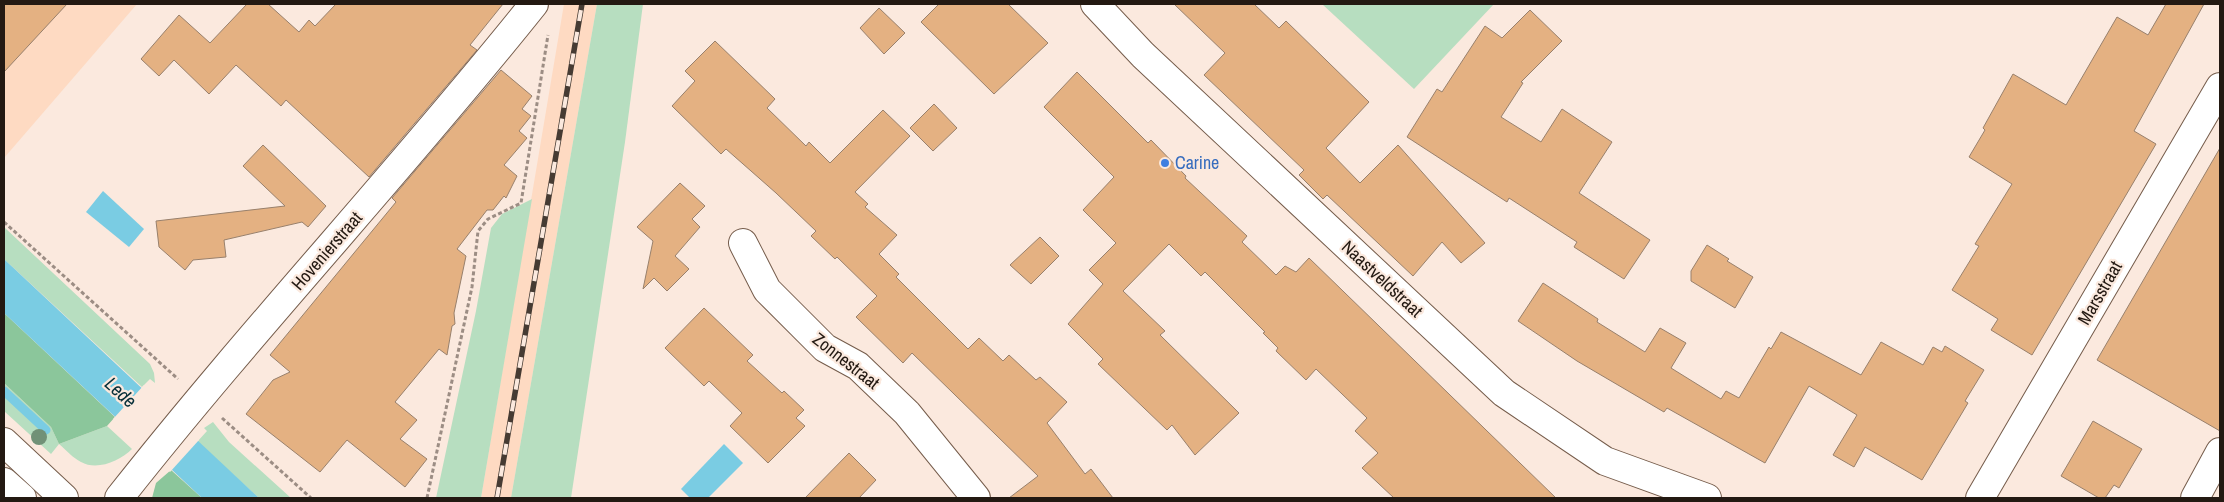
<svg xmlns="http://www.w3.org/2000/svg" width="2224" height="502" viewBox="0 0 2224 502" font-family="'Archivo Narrow',sans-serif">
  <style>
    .built { fill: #fedac2 }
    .green { fill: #b7dec0 }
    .forest { fill: #8bc69b }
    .water { fill: #7acce3 }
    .pier { fill: #fbe9de }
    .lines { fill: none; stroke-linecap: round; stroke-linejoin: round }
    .stream { stroke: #7acce3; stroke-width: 9 }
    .building { fill: #e4b182; stroke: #98806c }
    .minor-casing { stroke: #755c4b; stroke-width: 30 }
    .major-casing { stroke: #755c4b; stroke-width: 30 }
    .path { stroke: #9c8d84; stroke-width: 3; stroke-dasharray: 4 2.5; stroke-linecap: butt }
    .minor { stroke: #fff; stroke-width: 28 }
    .major { stroke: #fff; stroke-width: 28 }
    .rail-casing { stroke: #463b33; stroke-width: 5.5 }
    .rail { stroke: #fbe9de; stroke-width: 4; stroke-dasharray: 11; stroke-linecap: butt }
    .tree { fill: #719177 }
    .shop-dot { fill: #3f7fe0; stroke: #fbe9de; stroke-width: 2 }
    .labels { text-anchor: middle; stroke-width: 4.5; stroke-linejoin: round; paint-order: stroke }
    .shop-label { font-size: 18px; fill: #366cbe; stroke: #fbe9de; text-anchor: start }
    .street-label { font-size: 18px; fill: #231912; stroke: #fbe9de }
    .water-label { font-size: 19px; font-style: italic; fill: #062f39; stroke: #fbe9de }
  </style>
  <rect width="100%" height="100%" fill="#fbe9de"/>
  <g class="built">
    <polygon points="4,4 137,4 4,158"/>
    <polygon points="564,4 597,4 511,498 481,498"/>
  </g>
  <g class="green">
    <polygon points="597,4 643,4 625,142 571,498 511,498"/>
    <polygon points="1322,4 1494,4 1414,89"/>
    <polygon points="532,199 481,498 436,498 476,311 491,228 502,214"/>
    <polygon points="4,227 150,364 154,373 155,383 150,379 142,387 4,259"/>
    <path d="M4,383L51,427L59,444L107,426L132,449C120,461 97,471 81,462C73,458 66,450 59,444L51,454L4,411Z"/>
    <polygon points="213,422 229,442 291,498 259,498 197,442 207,431 204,428"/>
  </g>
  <g class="forest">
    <polygon points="4,313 115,417 107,426 59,444 51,427 4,383"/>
    <polygon points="171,470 202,498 152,498 156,483"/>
  </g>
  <g class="water">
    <polygon points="103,191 144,229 129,247 86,212"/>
    <polygon points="4,259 259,498 202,498 4,313"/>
    <polygon points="724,444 743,463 708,498 690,498 681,489"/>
  </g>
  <polygon class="pier" points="144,385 199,440 170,472 113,419"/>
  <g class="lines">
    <polyline class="stream" points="4,391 46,430"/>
  </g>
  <g class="building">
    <polygon points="4,4 67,4 4,72"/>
    <polygon points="247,4 268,4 299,32 309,20 315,26 336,4 503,4 470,45 477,50 369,177 286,100 281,106 236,65 209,94 174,60 159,76 141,59 179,15 210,43"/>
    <polygon points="939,4 1008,4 1048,43 994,94 921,22"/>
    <polygon points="1174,4 1254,4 1279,28 1286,21 1369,102 1326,148 1360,183 1398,145 1485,243 1461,263 1442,242 1413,276 1327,195 1323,199 1299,175 1304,170 1204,75 1225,53"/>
    <polygon points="2166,4 2204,4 2134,131 2156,144 2032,355 1991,330 1998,319 1952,290 1979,246 1975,244 2012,184 1969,157 1985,130 1983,128 2013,74 2066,105 2117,17 2148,35"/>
    <polygon points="879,8 905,33 884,54 860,28"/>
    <polygon points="1530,10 1562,41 1521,82 1523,83 1501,117 1541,142 1562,109 1612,142 1579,193 1650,240 1624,279 1574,247 1577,242 1509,198 1507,202 1407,137 1437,89 1442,92 1485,26 1502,38"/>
    <polygon points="715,41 775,99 767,108 806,146 809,142 830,163 883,110 910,136 855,192 868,204 865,207 897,235 879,254 899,274 896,277 968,349 979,338 1003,361 1009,355 1036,380 1040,377 1067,402 1047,423 1085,474 1091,469 1113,498 1009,498 1038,476 912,353 903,363 856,317 877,296 837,257 835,259 811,236 816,231 776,193 726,149 721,154 672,106 695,81 685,71"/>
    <polygon points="501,70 532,96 522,109 531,116 519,131 527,138 504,165 517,176 506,198 504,196 493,210 487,210 457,249 466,256 454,313 455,324 452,326 447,355 439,349 395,402 417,420 400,439 427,459 405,487 347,440 320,472 246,414 273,380 290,372 270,355 396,202 392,198"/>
    <polygon points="1077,72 1148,143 1151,140 1186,176 1185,178 1247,236 1242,242 1276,275 1285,266 1296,272 1309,258 1556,498 1394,498 1362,468 1378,453 1355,431 1367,418 1316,369 1306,380 1276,351 1278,348 1263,333 1265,332 1205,272 1201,276 1169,244 1123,291 1165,331 1160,335 1239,413 1195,455 1172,425 1167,430 1098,364 1103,359 1068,324 1103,284 1089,270 1116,243 1083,210 1114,177 1044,107"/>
    <polygon points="934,104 957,128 933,151 910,128"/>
    <polygon points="263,145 326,206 308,227 302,222 224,240 226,257 193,260 185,270 159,247 156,221 285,206 243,166"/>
    <polygon points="2220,148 2220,431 2097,360"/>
    <polygon points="680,183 705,206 692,219 700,227 675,256 689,269 667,291 654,278 643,289 653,241 637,227"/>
    <polygon points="1040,237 1059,256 1031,284 1010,265"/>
    <polygon points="1707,245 1729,259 1727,261 1753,277 1735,308 1691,281 1691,271"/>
    <polygon points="1543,283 1598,319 1597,322 1645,352 1660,328 1686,343 1671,368 1721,399 1726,391 1739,398 1769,347 1771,349 1781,332 1861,375 1881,342 1923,365 1933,347 1942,352 1945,346 1984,370 1965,401 1968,403 1922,480 1865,447 1854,467 1833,455 1857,415 1809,386 1765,463 1667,408 1664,412 1577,361 1518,321"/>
    <polygon points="704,308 753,355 747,361 782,393 784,391 804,410 796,418 805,426 768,463 730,426 742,413 709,381 704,386 665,348"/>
    <polygon points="2093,421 2142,449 2119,488 2114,485 2105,498 2099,498 2061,476"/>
    <polygon points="849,453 876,480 859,498 805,498"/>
  </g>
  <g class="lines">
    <g class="minor-casing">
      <g id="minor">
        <polyline points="1095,4 1143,55 1504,393 1605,461 1707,498"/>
        <polyline points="743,243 767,290 825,348 858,366 907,413 976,498"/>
        <path d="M119,498C252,329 400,172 534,4"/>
        <polyline points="1980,498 2220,87"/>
        <polyline points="2195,498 2220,452"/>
      </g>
    </g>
    <g class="major-casing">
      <g id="major">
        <polyline points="4,442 64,498"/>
        <polyline points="4,482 22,498"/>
      </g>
    </g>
    <g class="path">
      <polyline points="4,222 178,379"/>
      <polyline points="222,418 311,498"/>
      <polyline points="427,498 472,287 478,231 488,219 521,203 548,35"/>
    </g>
    <use href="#minor" class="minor"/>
    <use href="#major" class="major"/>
    <g class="rail-casing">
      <polyline id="rail" points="497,498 582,4"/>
    </g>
    <use href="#rail" class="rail"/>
  </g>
  <circle class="tree" cx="39" cy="437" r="8"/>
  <circle class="shop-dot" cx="1165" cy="163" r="5"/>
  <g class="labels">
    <g class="shop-label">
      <text x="1175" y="169">Carine</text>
    </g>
    <g class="street-label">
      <text transform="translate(327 251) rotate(-49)" y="6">Hovenierstraat</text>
      <text transform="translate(1382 279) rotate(43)" y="6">Naastveldstraat</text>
      <text transform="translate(2100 293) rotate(-60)" y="6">Marsstraat</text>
      <text transform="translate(846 361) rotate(38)" y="6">Zonnestraat</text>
    </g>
    <g class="water-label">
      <text transform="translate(121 392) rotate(42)" y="7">Lede</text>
    </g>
  </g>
  <rect width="2224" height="502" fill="none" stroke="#231912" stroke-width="10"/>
</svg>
